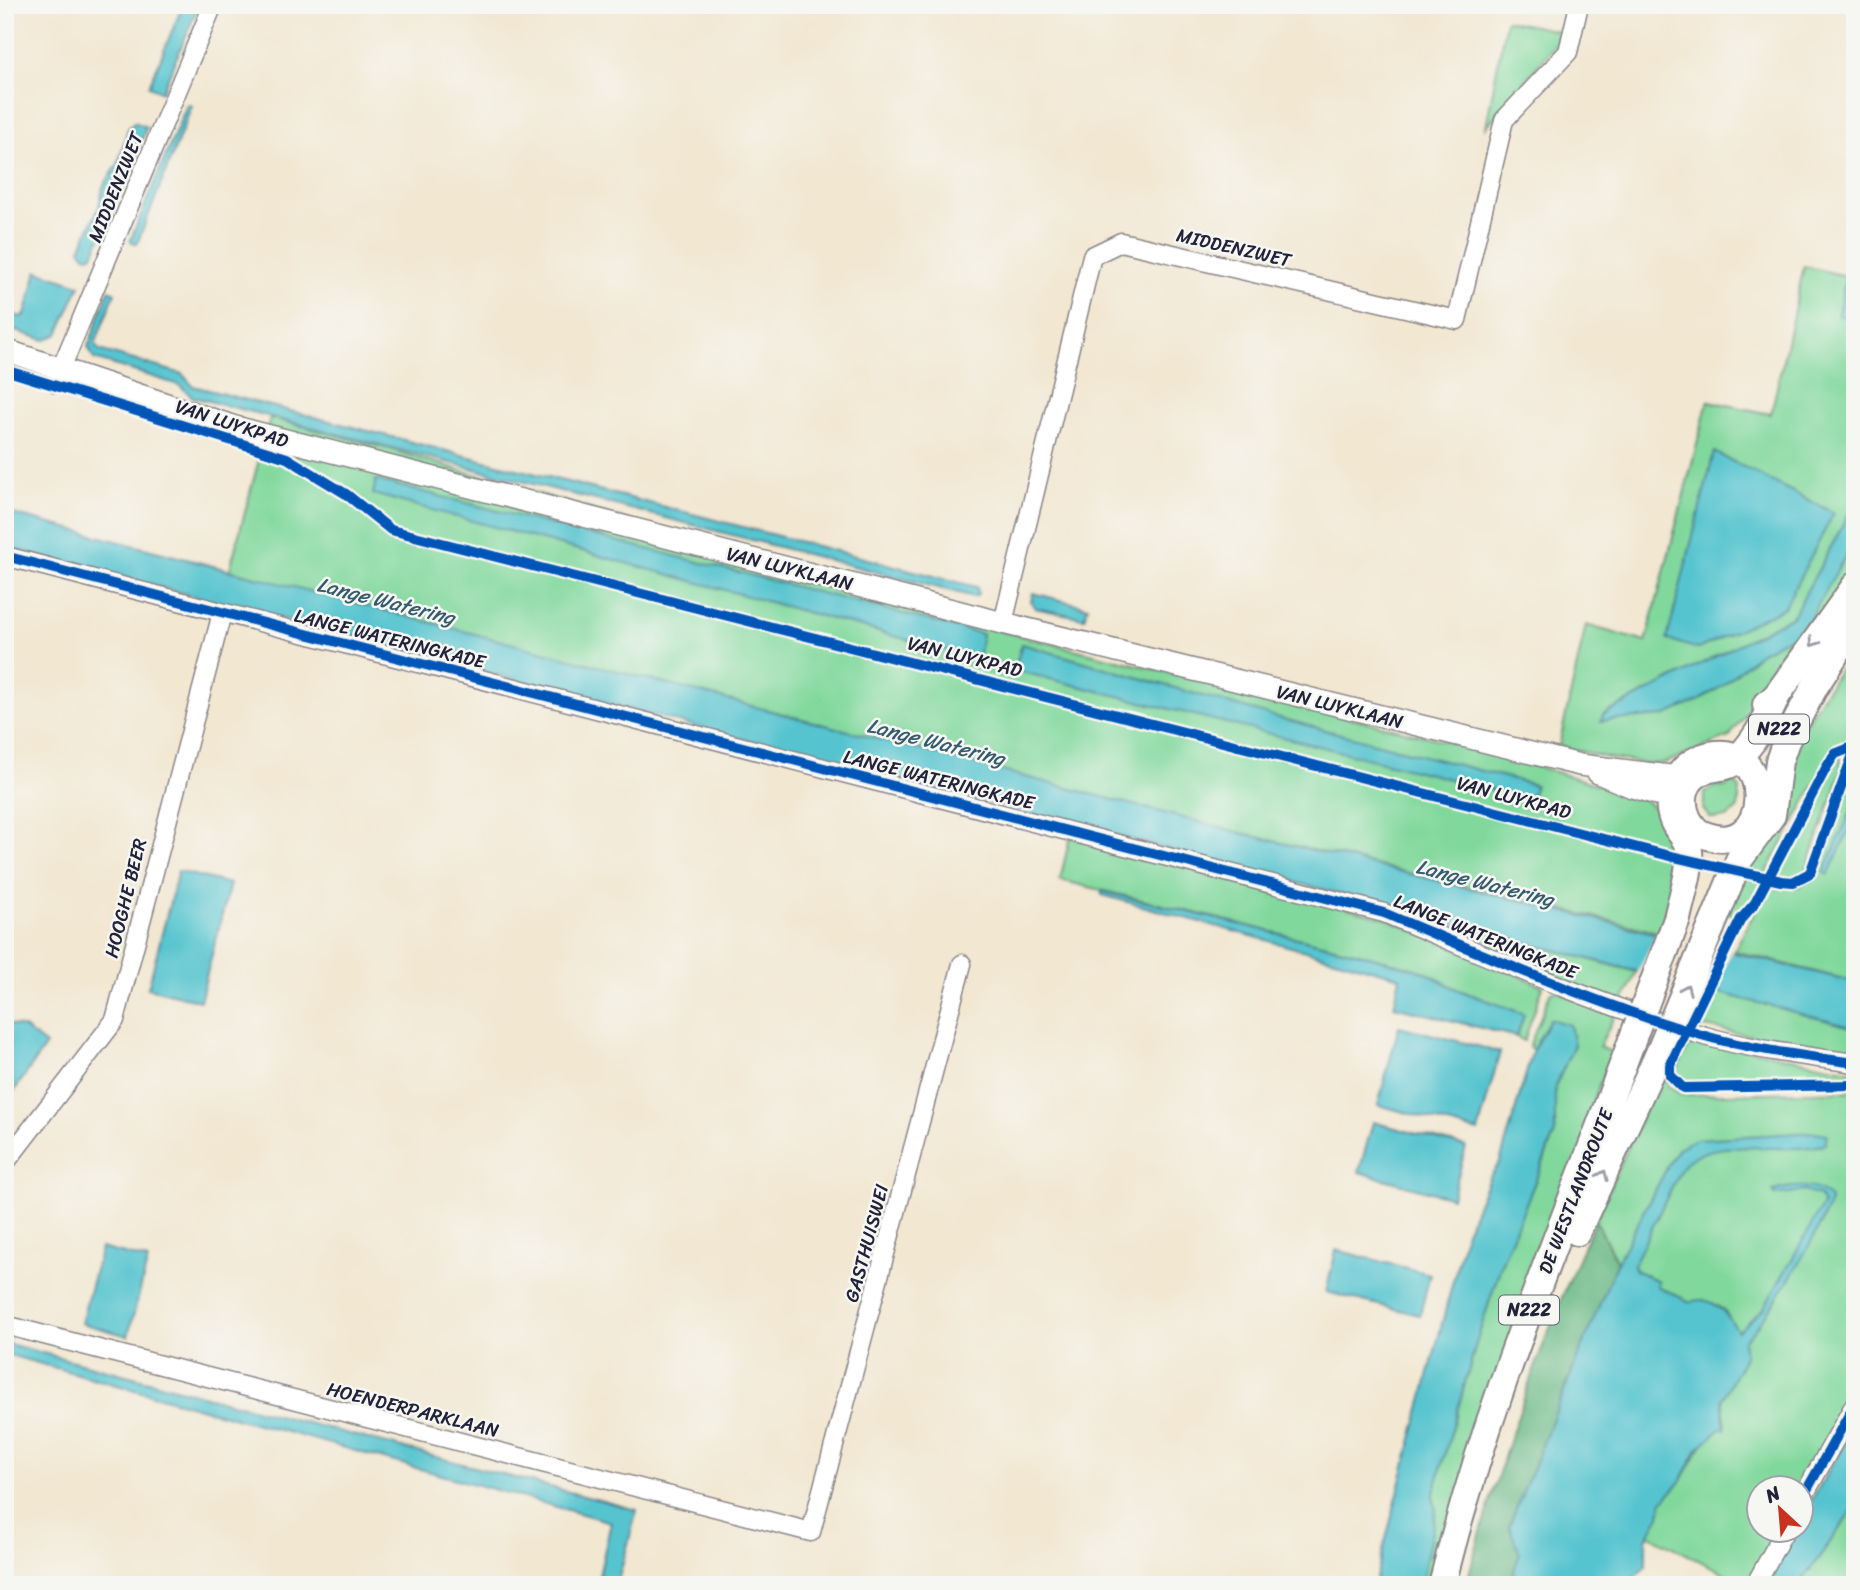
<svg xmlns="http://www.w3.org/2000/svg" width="1860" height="1590" viewBox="0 0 1860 1590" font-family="Sriracha,sans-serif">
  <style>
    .green { fill: #81d89c; stroke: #527d6c; stroke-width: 2 }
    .forest { fill: #68b884; stroke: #456d60; stroke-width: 2 }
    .water { fill: #57c4cf; stroke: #3c7385; stroke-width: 2 }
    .pier { fill: #f2e7d1 }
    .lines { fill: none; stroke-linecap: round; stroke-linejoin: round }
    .minor-casing { stroke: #8a8486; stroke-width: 21 }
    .tertiary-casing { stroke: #8a8486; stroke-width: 24 }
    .primary-casing { stroke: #8a8486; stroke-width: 30 }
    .minor { stroke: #fff; stroke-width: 18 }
    .tertiary { stroke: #fff; stroke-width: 21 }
    .primary { stroke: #fff; stroke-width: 26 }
    .primary-bridge-casing { stroke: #8a8486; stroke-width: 30; stroke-linecap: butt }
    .primary-bridge { stroke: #fff; stroke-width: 26 }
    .cycleway-casing { stroke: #f6f6f2; stroke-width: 15 }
    .cycleway { stroke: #0057b8; stroke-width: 10 }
    .oneway { stroke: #9c9ca7 }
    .labels { text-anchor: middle; stroke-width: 5; stroke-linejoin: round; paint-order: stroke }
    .shield { fill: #f6f6f2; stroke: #626272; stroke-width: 2 }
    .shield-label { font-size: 18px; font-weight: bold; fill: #22223b }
    .street-label { font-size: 19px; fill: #22223b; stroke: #f6f6f2 }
    .water-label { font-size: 21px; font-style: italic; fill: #355b6f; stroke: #f6f6f2 }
  </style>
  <rect width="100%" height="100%" fill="#f6f6f2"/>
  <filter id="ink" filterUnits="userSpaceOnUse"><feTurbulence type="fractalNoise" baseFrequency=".0143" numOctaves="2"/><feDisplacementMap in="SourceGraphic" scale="14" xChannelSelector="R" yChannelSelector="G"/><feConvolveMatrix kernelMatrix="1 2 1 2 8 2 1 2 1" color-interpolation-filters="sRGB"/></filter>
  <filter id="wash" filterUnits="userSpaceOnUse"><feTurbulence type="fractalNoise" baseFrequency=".00686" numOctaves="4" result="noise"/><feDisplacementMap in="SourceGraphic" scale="28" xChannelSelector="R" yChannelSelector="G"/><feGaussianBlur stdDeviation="1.57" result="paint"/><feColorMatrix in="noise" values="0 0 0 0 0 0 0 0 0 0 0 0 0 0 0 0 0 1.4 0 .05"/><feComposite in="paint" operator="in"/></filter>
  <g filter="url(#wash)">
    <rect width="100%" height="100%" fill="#f2e7d1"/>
    <g class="green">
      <polygon points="1506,20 1558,31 1556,44 1486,127"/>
      <polygon points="1804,266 1846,276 1838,314 1855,319 1855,503 1793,616 1603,715 1698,701 1722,686 1761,652 1804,629 1855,539 1855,569 1729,737 1665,763 1650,764 1608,758 1559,746 1586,625 1646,642 1708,401 1771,414"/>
      <path d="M270,418L389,449L981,626L1477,749L1640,797C1656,804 1678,844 1678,862C1677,881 1665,915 1658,932L1245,834L229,572Z"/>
      <polygon points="1855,646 1854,738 1830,755 1753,898 1734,916 1727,913 1789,748"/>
      <polygon points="1841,757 1841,773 1807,868 1800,875 1780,880 1788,887 1799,887 1814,874 1855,760 1855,802 1824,872 1828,874 1855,817 1855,982 1734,951 1835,759"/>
      <polygon points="1732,779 1740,789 1738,808 1727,818 1710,818 1703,809 1705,793 1714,787 1725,787"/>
      <polygon points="1070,837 1386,918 1543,986 1524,1041 1517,1037 1524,1014 1456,989 1425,972 1359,953 1060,880"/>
      <polygon points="1404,910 1637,972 1622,1003 1551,977"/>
      <polygon points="1555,990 1615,1015 1599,1047 1612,1052 1593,1102 1593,1123 1433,1585 1421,1585 1436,1511 1433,1496 1478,1337 1502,1262 1555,1133 1555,1087 1574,1045 1550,1019 1533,1050 1529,1047 1550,993"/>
      <polygon points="1716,991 1855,1028 1855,1056 1700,1026"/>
      <polygon points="1693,1038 1855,1071 1855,1080 1687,1084 1680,1078 1677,1069"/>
      <path d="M1663,1069L1668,1086L1681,1095L1855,1091V1393L1801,1493L1800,1488H1758V1530L1780,1531L1747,1585L1647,1534C1655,1523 1657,1511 1664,1499C1667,1493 1675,1490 1679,1484C1694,1463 1702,1434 1726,1426L1722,1399L1745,1357L1743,1341L1724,1310L1716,1305L1690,1302L1656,1286L1658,1281L1617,1262L1595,1220Z"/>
      <polygon points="1855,1507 1855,1585 1799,1585"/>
    </g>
    <path class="forest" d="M1595,1220L1617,1262L1509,1526L1520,1553L1509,1585H1466C1500,1459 1542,1338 1595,1220Z"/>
    <g class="water">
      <polygon points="183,5 199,5 162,92 149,86"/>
      <polygon points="187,105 192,106 137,244 130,241"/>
      <polygon points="134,122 147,127 93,255 85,256 80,249 99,207 103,187 118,164 128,129"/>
      <polygon points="1855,237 1855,319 1838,315"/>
      <polygon points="37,271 80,285 58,334 45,340 5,328 5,312 21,317 25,315"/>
      <polygon points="109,290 115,293 95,344 99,350 182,374 193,386 977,587 978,595 974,597 193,397 179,385 94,359 88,347"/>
      <polygon points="1714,452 1834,513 1784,608 1698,649 1667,639"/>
      <polygon points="376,480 982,634 978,659 373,494"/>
      <polygon points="1855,503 1855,539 1804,629 1761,652 1722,686 1698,701 1664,716 1601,721 1603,715 1793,616"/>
      <polygon points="5,512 1245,834 1855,982 1855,1028 5,547"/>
      <polygon points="1033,593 1088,607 1084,618 1035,608 1031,602"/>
      <polygon points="1022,644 1276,717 1535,785 1530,799 1014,670"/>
      <polygon points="1855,802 1855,817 1828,875 1824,872"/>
      <polygon points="178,871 230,884 200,1001 148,988"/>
      <polygon points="1101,891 1359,953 1425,972 1456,989 1524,1014 1517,1037 1394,1006 1400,977 1102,895"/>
      <polygon points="1550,1019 1570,1025 1574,1045 1555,1087 1555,1133 1502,1262 1478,1337 1433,1496 1436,1511 1421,1585 1374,1585 1466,1231 1489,1178 1500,1162 1533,1050"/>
      <polygon points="5,1023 24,1028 46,1045 5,1104"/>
      <polygon points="1399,1026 1500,1052 1478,1132 1378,1105"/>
      <polygon points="1373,1122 1466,1147 1452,1198 1359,1172"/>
      <path d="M1815,1132L1827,1134L1825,1144C1786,1157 1709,1132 1682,1167L1634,1264L1635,1270L1659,1281L1657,1286L1690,1302C1713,1293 1727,1315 1738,1331L1764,1308L1823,1205L1820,1196L1804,1191L1774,1195L1773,1191C1790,1186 1820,1182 1830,1200C1826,1223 1763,1326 1743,1341L1745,1357L1722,1399L1725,1429L1721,1428L1698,1449L1680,1483L1662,1502L1660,1516L1646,1539V1566L1627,1585H1509L1520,1553L1509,1526L1617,1262L1677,1149L1695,1139Z"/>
      <polygon points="101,1248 148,1260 128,1336 81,1323"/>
      <polygon points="1336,1250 1430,1274 1420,1315 1326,1292"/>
      <polygon points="5,1343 637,1510 617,1585 597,1585 611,1522 5,1354"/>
      <polygon points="1855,1425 1855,1507 1799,1585 1761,1585 1793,1531 1800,1530 1801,1518"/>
    </g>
    <polygon class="pier" points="1659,929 1734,947 1712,993 1636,975"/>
  </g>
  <g filter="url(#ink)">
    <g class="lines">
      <g class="minor-casing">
        <g id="minor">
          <polyline points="55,383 213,5"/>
          <path d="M5,556L1384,913C1487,956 1590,1002 1698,1034C1748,1049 1803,1056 1855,1063"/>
          <polyline points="1003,623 1092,256 1121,242 1457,320 1504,120 1568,52 1579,5"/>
          <polyline points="5,1163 115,1020 222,613"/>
          <polyline points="5,1325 811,1532 962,964"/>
          <polyline points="1800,1502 1855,1404"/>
          <polyline points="1755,1585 1785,1530"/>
        </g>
      </g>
      <g class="tertiary-casing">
        <g id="tertiary">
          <polyline points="5,350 235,427 1003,623 1580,765 1670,776 1680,774"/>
          <polyline points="1598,773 1632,787 1670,798"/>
        </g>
      </g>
      <g class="primary-casing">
        <g id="primary">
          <polyline points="1766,705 1777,695 1855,586"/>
          <path d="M1677,919C1681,898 1691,872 1689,851C1688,839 1679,833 1674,823C1662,797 1677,767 1703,757C1778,731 1775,870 1698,832C1681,816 1676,786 1701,772C1713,766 1726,770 1736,760C1754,743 1768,717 1777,695"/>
          <polyline points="1711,928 1739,860 1772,815 1779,761 1786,741 1815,686 1855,624"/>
          <polyline points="1577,1232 1660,1051"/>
          <path d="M1442,1585C1488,1397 1566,1220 1632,1040"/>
        </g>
      </g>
      <use href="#minor" class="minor"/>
      <use href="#tertiary" class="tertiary"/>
      <use href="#primary" class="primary"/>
      <g class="primary-bridge-casing">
        <g id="primary-bridge">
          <polyline points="1632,1040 1677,919"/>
          <polyline points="1660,1051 1711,928"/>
        </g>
      </g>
      <use href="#primary-bridge" class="primary-bridge"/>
      <g class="cycleway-casing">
        <g id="cycleway">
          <polyline points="5,370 287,458 346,494 391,530 1666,855 1781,881 1793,882 1810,873 1855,749"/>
          <path d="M5,556L1384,913C1487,956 1590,1002 1698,1034C1748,1049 1803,1056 1855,1063"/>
          <polyline points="1855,746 1835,754 1826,768 1755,903 1741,919 1670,1065 1670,1075 1683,1088 1855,1085"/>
          <polyline points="1800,1502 1855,1404"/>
        </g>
      </g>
      <use href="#cycleway" class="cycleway"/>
    </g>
    <defs><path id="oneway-chevron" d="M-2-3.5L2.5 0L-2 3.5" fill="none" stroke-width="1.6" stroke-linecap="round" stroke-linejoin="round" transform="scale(1.75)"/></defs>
    <g class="oneway">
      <use href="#oneway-chevron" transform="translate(1814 642) rotate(125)"/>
      <use href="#oneway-chevron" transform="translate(1686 989) rotate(-67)"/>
      <use href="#oneway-chevron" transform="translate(1603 1175) rotate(-66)"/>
    </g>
  </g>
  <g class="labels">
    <g class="shield">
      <rect x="1749" y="714.5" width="60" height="29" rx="5"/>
      <rect x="1499" y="1295.5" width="60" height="29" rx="5"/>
    </g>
    <g class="shield-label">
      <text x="1779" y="735">N222</text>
      <text x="1529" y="1316">N222</text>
    </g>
    <g class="street-label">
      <text transform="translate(115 187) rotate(-68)" y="7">MIDDENZWET</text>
      <text transform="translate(1234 247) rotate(13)" y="7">MIDDENZWET</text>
      <text transform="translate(232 423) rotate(18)" y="7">VAN LUYKPAD</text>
      <text transform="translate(790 568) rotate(14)" y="7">VAN LUYKLAAN</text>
      <text transform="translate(390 638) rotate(14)" y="7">LANGE WATERINGKADE</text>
      <text transform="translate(965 656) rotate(14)" y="7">VAN LUYKPAD</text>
      <text transform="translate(1340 706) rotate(14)" y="7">VAN LUYKLAAN</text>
      <text transform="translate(939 779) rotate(14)" y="7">LANGE WATERINGKADE</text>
      <text transform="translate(1514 797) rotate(15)" y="7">VAN LUYKPAD</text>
      <text transform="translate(125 898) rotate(-76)" y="7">HOOGHE BEER</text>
      <text transform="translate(1486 936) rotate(22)" y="7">LANGE WATERINGKADE</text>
      <text transform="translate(1575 1191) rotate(-69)" y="7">DE WESTLANDROUTE</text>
      <text transform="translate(866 1243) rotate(-75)" y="7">GASTHUISWEI</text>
      <text transform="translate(413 1409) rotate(14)" y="7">HOENDERPARKLAAN</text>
    </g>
    <g class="water-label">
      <text transform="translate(386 601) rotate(14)" y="7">Lange Watering</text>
      <text transform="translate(936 742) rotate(14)" y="7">Lange Watering</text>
      <text transform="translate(1485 883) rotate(14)" y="7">Lange Watering</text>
    </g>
  </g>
  <rect width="1860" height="1590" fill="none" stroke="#f6f6f2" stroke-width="28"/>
  <g transform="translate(1780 1509) rotate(334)"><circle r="33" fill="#f6f6f2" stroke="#a1a1a9" stroke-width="2"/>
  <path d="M0-5L12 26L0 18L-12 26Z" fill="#c8321e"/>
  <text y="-10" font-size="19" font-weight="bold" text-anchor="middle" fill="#22223b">N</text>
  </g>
</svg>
